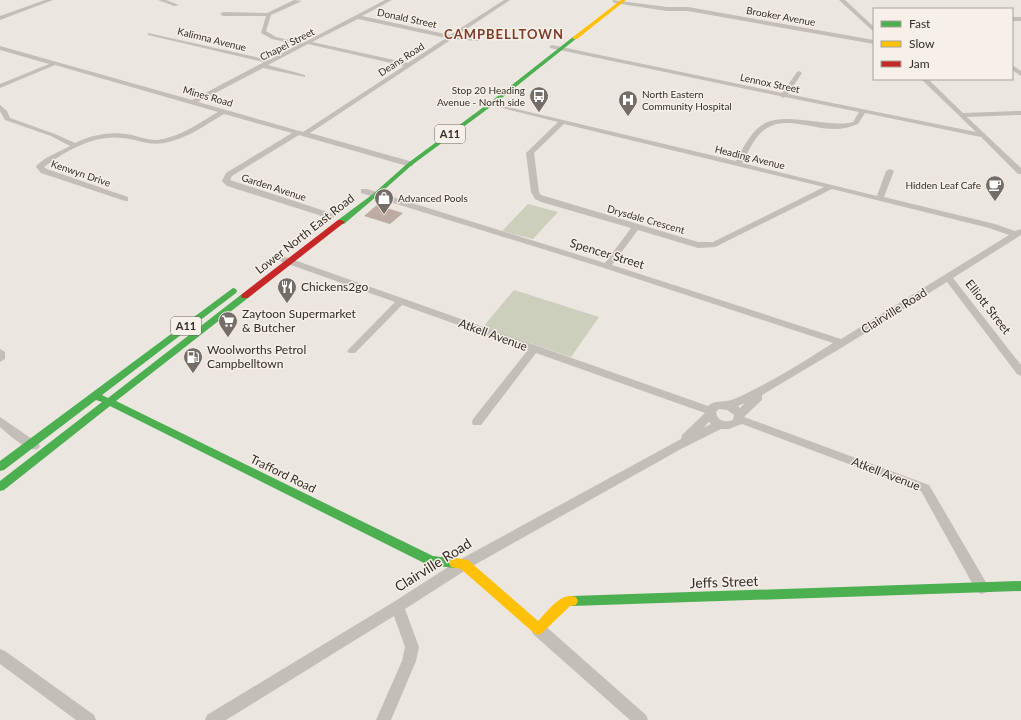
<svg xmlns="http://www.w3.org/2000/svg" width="1021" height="720" viewBox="0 0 1021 720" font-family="Lato,sans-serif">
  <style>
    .green { fill: #cccfbb }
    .building { fill: #bdaba4 }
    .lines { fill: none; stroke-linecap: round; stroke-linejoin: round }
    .street { fill: #c4beb9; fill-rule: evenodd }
    .fast { fill: #4caf50; fill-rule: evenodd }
    .slow { fill: #ffc107; fill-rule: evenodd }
    .jam { fill: #c62828; fill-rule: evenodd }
    .labels { text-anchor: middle; stroke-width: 3; stroke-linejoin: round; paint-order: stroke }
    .far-street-label { font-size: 10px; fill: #342c28; stroke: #f7f0e8 }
    .far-poi-label { font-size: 10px; fill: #342c28; stroke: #f7f0e8; text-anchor: end }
    .shield { fill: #f7f0e8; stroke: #6e6762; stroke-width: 1 }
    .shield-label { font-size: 11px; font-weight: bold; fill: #342c28 }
    .street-label { font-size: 12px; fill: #342c28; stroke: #f7f0e8 }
    .poi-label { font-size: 12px; fill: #342c28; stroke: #f7f0e8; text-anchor: start }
    .far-district-label { font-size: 13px; font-weight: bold; letter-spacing: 1px; fill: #7b3c29; stroke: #f7f0e8 }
    .near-street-label { font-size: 14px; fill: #342c28; stroke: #f7f0e8 }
  </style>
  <rect width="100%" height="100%" fill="#ebe6e0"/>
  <g class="green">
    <polygon points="528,204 558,212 533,239 502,231"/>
    <polygon points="514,290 599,317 571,357 483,327"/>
  </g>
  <polygon class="building" points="377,205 403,213 390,224 364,216"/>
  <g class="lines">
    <g class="street">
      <polygon points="45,0 53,0 0,20 0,16"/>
      <polygon points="158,0 166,0 179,5 174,6"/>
      <path d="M294,0L302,1L271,15L266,31L276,37L303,43L385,0H392L362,16L450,35L504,0H510L456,36L476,38L479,40L478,41L452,39L310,133L413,162V166H407L299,135L232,176L230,180L334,214V218H328L227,186L222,181L226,173L292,133L224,114C205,125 187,139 164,143C149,146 137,139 122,138C95,134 65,151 44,167L47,169L128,197V201H125L41,173L36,167L37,165L46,158L70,146L51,136L5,120L0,111V105L7,111L10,118L55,134L75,143C94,134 112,131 132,135C140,137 148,140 156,140C179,138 199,123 218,112L55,65L0,88V84L49,64L0,50V46L192,100L264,62L148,35V33L269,60L298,45L272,39L261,33L266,16H223L220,14L223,12L267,13ZM358,19L446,38L408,63L312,42ZM308,44L404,66L303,132L198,102L263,68L305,77V75L268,65Z"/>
      <polygon points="612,0 667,7 688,7 874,40 874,44 688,11 667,11 614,3"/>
      <polygon points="839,0 845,0 874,27 874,32"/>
      <rect x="1012" y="17" width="9" height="4"/>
      <path d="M552,45L782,93L797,72L799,71L802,73L788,94L976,132L921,79H928L963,113L1021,111V115L967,117L1021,168V174H1018L981,137L865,113L858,124C850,127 843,129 834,129C814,129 786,116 767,128C755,135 749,151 742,163L877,196L886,171L890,169L894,171L884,197L995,224L1015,231L1021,229V235L953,278L1021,365V376L1017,374L947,282L846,345L762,395V400L744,417L929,485L987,584L989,588L987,592L982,594L977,592L921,491L742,424L729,429H721L681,449L469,568L405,609L419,647L416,661L391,720H376L402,661L405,647L394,616L226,720H205L207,715L392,603L459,560L681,439L682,435L705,413L536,353L481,425H473L472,422L473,419L528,350L402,305L355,353H349L347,351L349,349L395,302L274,259L273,257L274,255H280L708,406C716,399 725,403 734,399C769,384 801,363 833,343L604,268L361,193V189H367L605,263L631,228L541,202L535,199L531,192L526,153L558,122L478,102V100L736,161C742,150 748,137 758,128C780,108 825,129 853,122L859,112L785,97L783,98L780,96L550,48V46ZM564,124L824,187L713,242H698L541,195L539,192L534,153ZM832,189L989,228L1009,235L841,339L612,265L638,230L698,248L715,247ZM745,403L740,408L738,406ZM719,409L727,410L734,415L733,420C725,423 717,421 716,412ZM709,422L711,424L703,428Z"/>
      <polygon points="1012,65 1021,71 1021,76 1012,70"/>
      <polygon points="0,349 5,352 5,359 0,362"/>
      <path d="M0,417L38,443L40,446L38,449C27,452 8,434 0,427Z"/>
      <polygon points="538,623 543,624 646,715 648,720 630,720 533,634 531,629 533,624"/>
      <polygon points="0,649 5,651 94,715 96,720 76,720 0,664"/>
    </g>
    <g class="fast">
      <polygon points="573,37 577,38 493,105 412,165 377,196 344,224 338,224 338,220 373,194 408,163 489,103"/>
      <polygon points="233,288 236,289 237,291 236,293 102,395 108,398 242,294 248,294 249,296 248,298 116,401 433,556 459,559 461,563 459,567 455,568 428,565 110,406 4,490 0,491 0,481 102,402 96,400 4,470 0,471 0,461"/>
      <polygon points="1021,581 1021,591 572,606 568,605 566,601 568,597 572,596"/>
    </g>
    <g class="slow">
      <polygon points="621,0 626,0 577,39 573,39 573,37"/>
      <path d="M455,558L468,560L538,621C548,611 561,591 576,597L578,601L576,605L570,606L542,633L538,635L534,633L461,569L451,567L449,563L451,559Z"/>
    </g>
    <polygon class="jam" points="338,220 341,220 345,222 248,298 242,298 241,296 242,294"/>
  </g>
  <defs>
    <g id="bus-pin" transform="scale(1)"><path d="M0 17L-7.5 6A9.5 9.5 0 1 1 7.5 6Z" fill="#746d68" stroke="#f7f0e8"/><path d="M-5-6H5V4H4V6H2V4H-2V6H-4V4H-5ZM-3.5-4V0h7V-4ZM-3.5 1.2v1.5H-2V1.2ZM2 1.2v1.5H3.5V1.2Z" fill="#fff"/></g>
    <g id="hospital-pin" transform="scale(1)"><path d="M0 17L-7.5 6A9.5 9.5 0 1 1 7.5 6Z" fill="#746d68" stroke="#f7f0e8"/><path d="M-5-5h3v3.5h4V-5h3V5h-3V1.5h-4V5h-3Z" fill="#fff"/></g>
    <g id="cafe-pin" transform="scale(1)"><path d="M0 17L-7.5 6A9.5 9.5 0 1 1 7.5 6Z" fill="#746d68" stroke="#f7f0e8"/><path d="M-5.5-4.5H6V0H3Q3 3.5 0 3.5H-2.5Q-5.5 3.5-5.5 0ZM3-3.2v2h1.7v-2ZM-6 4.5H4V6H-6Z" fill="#fff"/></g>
    <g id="shop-pin" transform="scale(1)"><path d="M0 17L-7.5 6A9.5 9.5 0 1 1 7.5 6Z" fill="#746d68" stroke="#f7f0e8"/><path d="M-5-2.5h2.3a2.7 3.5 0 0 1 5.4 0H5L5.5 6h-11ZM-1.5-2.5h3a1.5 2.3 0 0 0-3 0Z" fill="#fff"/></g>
    <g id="restaurant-pin" transform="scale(1)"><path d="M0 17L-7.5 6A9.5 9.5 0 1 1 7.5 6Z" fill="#746d68" stroke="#f7f0e8"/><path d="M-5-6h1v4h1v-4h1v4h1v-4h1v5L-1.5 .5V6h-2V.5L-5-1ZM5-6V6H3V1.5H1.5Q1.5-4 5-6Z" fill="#fff"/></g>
    <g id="supermarket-pin" transform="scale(1)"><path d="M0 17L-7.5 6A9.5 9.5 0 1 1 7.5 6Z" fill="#746d68" stroke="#f7f0e8"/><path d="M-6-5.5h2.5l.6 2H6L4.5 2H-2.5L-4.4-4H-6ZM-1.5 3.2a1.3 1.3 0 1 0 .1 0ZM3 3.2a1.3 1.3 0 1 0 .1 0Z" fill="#fff"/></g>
    <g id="fuel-pin" transform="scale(1)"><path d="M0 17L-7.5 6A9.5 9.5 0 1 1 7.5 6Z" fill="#746d68" stroke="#f7f0e8"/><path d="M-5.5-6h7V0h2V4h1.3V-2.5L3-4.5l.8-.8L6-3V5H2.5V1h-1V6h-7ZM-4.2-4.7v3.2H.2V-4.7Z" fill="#fff"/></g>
  </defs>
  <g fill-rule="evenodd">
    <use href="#bus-pin" x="539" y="96"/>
    <use href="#hospital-pin" x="628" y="100"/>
    <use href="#cafe-pin" x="995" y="185"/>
    <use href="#shop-pin" x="384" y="198"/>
    <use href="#restaurant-pin" x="287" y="287"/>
    <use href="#supermarket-pin" x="228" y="321"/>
    <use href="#fuel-pin" x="193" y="357"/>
  </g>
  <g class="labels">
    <g class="far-street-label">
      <text transform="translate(781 16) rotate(10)" y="4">Brooker Avenue</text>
      <text transform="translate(407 18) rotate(12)" y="4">Donald Street</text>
      <text transform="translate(212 39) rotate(14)" y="4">Kalimna Avenue</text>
      <text transform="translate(287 44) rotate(-27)" y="4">Chapel Street</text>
      <text transform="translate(401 59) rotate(-33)" y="4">Deans Road</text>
      <text transform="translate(770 83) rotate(12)" y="4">Lennox Street</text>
      <text transform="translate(208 96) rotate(16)" y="4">Mines Road</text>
      <text transform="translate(750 157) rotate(14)" y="4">Heading Avenue</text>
      <text transform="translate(81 173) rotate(19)" y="4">Kenwyn Drive</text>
      <text transform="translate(274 187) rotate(18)" y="4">Garden Avenue</text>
      <text transform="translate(646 219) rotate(16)" y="4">Drysdale Crescent</text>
    </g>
    <g class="far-poi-label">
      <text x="525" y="94">Stop 20 Heading<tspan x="525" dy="12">Avenue - North side</tspan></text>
      <text x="642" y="98" text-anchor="start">North Eastern<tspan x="642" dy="12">Community Hospital</tspan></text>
      <text x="981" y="189">Hidden Leaf Cafe</text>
      <text x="398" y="202" text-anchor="start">Advanced Pools</text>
    </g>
    <g class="shield">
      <rect x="435" y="125" width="30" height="18" rx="3"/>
      <rect x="171" y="317" width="30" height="18" rx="3"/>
    </g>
    <g class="shield-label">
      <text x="450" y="138">A11</text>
      <text x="186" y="330">A11</text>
    </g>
    <g class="street-label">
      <text transform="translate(305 234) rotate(-38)" y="4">Lower North East Road</text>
      <text transform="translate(607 254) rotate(17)" y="4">Spencer Street</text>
      <text transform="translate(988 307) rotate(52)" y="4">Elliott Street</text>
      <text transform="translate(894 311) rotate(-32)" y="4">Clairville Road</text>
      <text transform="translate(493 335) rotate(20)" y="4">Atkell Avenue</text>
      <text transform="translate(283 474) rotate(26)" y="4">Trafford Road</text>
      <text transform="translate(886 474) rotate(21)" y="4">Atkell Avenue</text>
    </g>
    <g class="poi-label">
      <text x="301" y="291">Chickens2go</text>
      <text x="242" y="318">Zaytoon Supermarket<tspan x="242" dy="14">&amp; Butcher</tspan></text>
      <text x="207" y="354">Woolworths Petrol<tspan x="207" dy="14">Campbelltown</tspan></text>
    </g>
    <g class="far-district-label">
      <text x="504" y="39">CAMPBELLTOWN</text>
    </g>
    <g class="near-street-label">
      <text transform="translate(433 565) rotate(-32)" y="5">Clairville Road</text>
      <text transform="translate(724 582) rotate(-2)" y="5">Jeffs Street</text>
    </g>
  </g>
  <rect x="873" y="8" width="140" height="72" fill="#f7f0e8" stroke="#a9a29b"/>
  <rect x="881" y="21" width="20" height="6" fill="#4caf50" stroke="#a9a29b"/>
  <text x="909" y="28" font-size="12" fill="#342c28">Fast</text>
  <rect x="881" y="41" width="20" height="6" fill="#ffc107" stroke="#a9a29b"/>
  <text x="909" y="48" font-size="12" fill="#342c28">Slow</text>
  <rect x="881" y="61" width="20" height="6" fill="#c62828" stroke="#a9a29b"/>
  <text x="909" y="68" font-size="12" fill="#342c28">Jam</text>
</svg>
